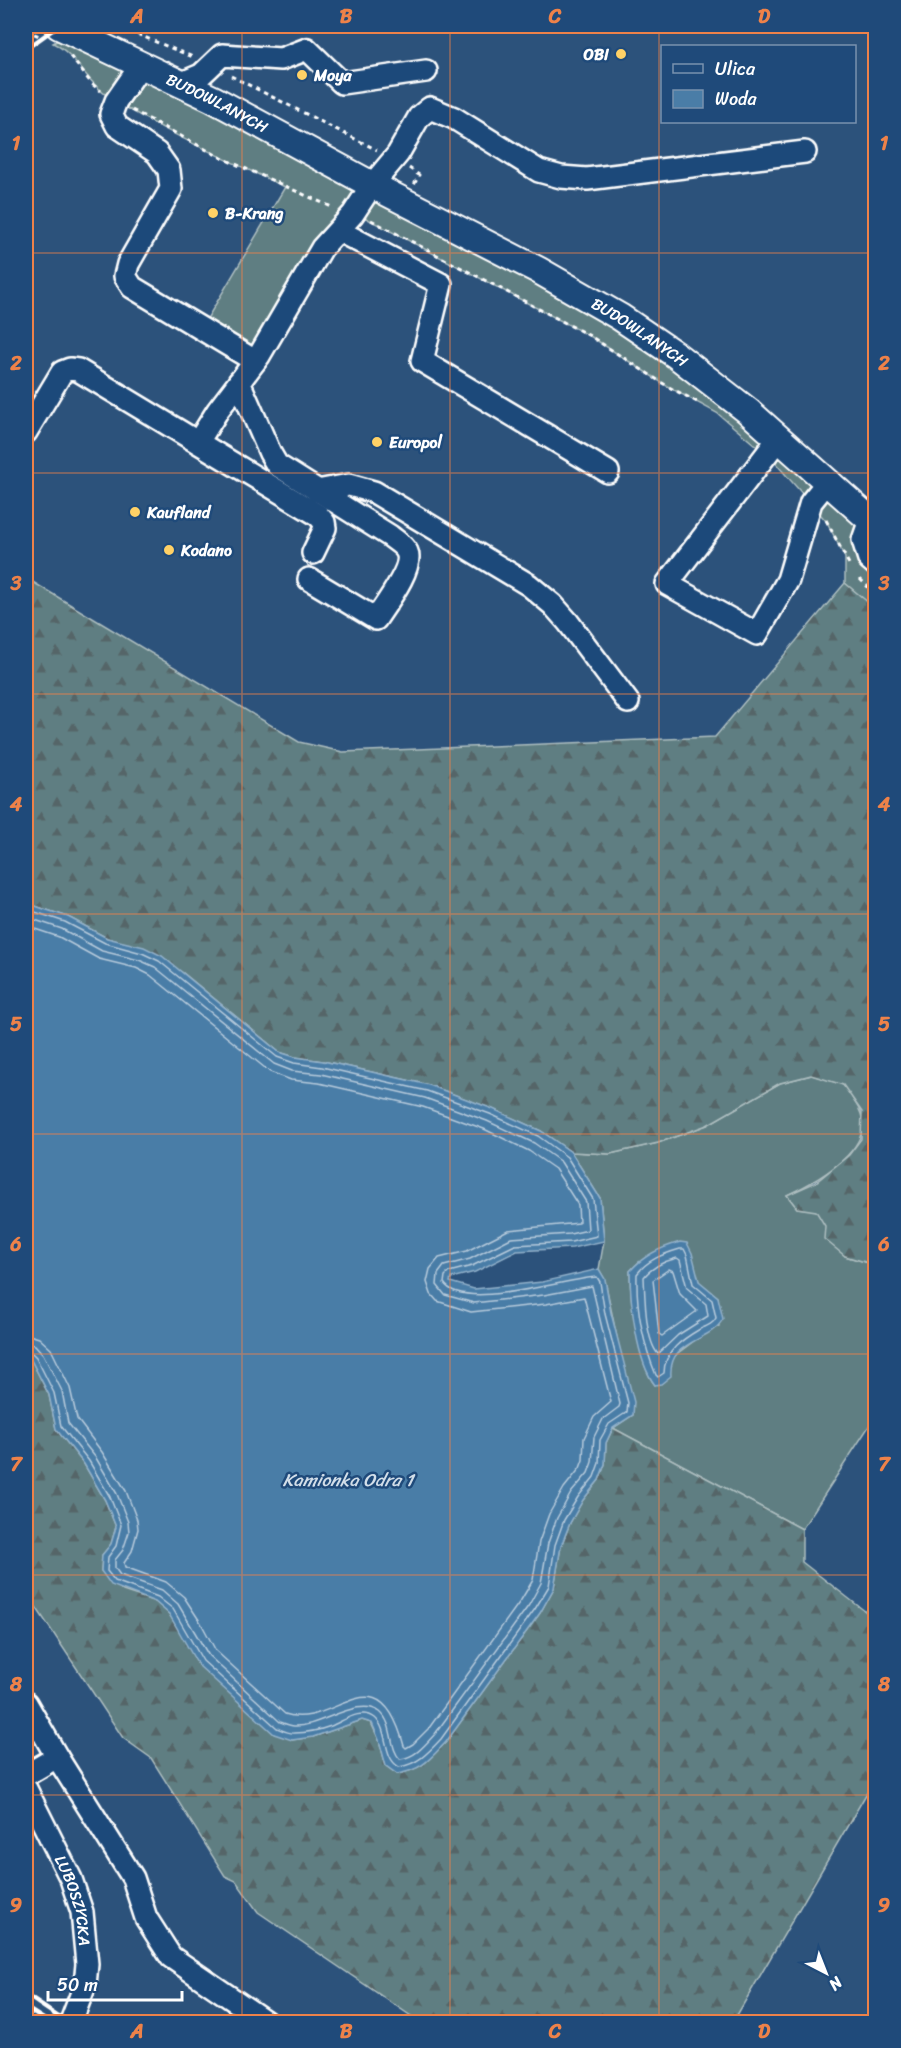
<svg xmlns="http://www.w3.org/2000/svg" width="901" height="2048" viewBox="0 0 901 2048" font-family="Sriracha,sans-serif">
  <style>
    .grass { fill: #5e7e82; stroke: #aebec0; stroke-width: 1.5; fill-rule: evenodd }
    .forest { fill: url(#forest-firs); stroke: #aebec0; stroke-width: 1.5 }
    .water { fill: #4a7da7; stroke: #92b1ca; stroke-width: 1.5 }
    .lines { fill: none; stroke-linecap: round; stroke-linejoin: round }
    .shore { stroke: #b7cbdc; stroke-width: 1.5 }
    .minor-casing { stroke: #fff; stroke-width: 26 }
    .major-casing { stroke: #fff; stroke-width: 30 }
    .path { stroke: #fff; stroke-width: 3; stroke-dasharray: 4.5 4.5; stroke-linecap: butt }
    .minor { stroke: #1f4a7a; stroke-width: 21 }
    .major { stroke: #1f4a7a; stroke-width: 26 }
    .rail { stroke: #fff; stroke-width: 4.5 }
    .grid { fill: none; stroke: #ee8249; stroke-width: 1.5; stroke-opacity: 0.55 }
    .poi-dot { fill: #ffd166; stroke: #1f4a7a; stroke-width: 2 }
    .labels { text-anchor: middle; stroke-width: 5; stroke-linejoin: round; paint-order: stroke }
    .poi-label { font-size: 16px; font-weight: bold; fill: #fff; stroke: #1f4a7a; text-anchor: start }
    .street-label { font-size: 16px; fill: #fff; stroke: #1f4a7a }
    .water-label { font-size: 18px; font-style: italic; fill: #d2dee9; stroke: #1f4a7a }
    .neatline { fill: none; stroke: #ee8249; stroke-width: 2 }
    .grid-label { font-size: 20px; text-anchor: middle; font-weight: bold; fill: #ee8249 }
  </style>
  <defs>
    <pattern id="forest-firs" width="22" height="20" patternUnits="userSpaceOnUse" patternTransform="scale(1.5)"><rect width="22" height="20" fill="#5e7e82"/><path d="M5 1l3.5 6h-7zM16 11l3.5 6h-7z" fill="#556567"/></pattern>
  </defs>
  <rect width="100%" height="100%" fill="#2c527b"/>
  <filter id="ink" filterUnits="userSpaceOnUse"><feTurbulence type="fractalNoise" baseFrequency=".0167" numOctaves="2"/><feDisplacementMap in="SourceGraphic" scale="12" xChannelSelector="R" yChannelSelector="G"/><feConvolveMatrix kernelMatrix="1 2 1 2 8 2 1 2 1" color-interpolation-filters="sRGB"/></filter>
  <g filter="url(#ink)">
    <g class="grass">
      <path d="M72,32L620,317L875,525V609L845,583V558L827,522L772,459L717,413L667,386L590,336L364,217L353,214L259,356L201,329L285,187C226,159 164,132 109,97C86,82 77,55 53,43Z"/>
      <path d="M812,1075C821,1078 835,1080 843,1085C848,1089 852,1099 856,1104C884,1145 817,1181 787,1195L797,1208L816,1210L845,1256L876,1265L875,1417L802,1529L613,1428L633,1415L605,1280L599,1269L604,1241L600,1198L571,1152L610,1154L658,1143L707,1125L780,1083ZM639,1262L696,1271L699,1282L718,1297L719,1326L702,1335L674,1356L670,1365L655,1385C638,1365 630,1298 630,1271Z"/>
    </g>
    <g class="forest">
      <polygon points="26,578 299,742 343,752 715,737 845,583 876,609 875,1265 845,1256 824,1239 825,1226 816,1211 797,1208 787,1195 816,1182 849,1155 861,1139 862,1112 843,1085 811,1075 780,1083 707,1125 658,1143 610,1154 571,1152 541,1131 492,1109 429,1085 323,1061 295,1057 279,1052 183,973 124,943 107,938 68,917 26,903"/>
      <path d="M26,1355L31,1360L49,1395L56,1429L84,1464L105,1500L116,1527L111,1544L102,1555L101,1571L123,1591L156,1602L169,1614L182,1634L292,1740L313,1737L362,1720L371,1723L379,1740L386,1766L397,1774C422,1770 429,1760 446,1742L540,1613L554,1588L561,1546L570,1523L583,1500L599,1480L605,1464L606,1443L613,1428L802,1529V1562L875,1619V1779L733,2022H420L258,1912L236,1881L225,1876L151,1758L123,1738L26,1592Z"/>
    </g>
    <g class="water">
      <path d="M26,903L68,917L107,938L144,947L162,956L279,1052L295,1057L323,1061L429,1085L493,1109L541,1131L571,1152L600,1198L604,1241L572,1248L517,1251L475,1272L451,1278L450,1282L474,1289L542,1282L599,1269L605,1279L611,1313L634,1402L633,1415L613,1428L606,1443L605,1464L599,1480L583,1500L570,1523L561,1546L554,1588L540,1613L446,1742C429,1760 422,1770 397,1774L386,1766L379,1740L372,1723L362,1720L313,1737L292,1740L274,1734L198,1665L169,1614L155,1602L111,1585L101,1571L102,1555L111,1544L116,1527L105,1500L84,1464L56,1429L49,1395L31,1360L26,1355Z"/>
      <path d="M680,1242L687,1243L692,1253L699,1281L718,1297L723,1319C710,1343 668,1339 671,1376L661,1384L655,1385C636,1361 630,1301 630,1271C644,1255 660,1248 680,1242Z"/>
    </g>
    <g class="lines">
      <g class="shore">
        <path d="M26,909L65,922L105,943L142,953L159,961L277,1057L294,1063L322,1067L427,1091L490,1114L538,1136L567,1157L593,1199L597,1236L571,1242L515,1245L472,1266L449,1272L445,1276L444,1283C462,1312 568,1278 597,1277L600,1282L605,1314L628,1403L627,1412L609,1424L600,1440L599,1463L594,1477L578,1497L564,1520L555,1545L549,1586L535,1609L441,1739C428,1753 418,1764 399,1767C382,1757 389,1730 375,1718C362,1707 343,1721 331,1726C320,1730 306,1733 295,1733C289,1734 282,1730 277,1728L203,1661L173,1609L158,1597L115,1581L107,1571L108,1557L116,1546L121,1525L110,1497L89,1461L61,1426L54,1393L36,1357L31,1352L26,1351"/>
        <path d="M26,917L62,929L102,951L139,960L155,967L274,1064L292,1071L321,1074L425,1098L487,1121L534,1143L561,1162L586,1202L588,1230L570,1234L511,1238L470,1259L444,1266L438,1274L437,1285L445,1295L474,1303L544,1295L592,1286L620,1404L619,1407L603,1419L594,1437L592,1462L588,1473L571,1493L557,1518L548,1543L541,1583L529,1605L435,1734C425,1745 416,1757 400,1759C389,1749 394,1724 380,1712C359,1695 319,1728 294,1726C289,1726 284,1723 280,1722L209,1656L178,1604L162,1590L120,1575L115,1568V1560L123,1550L129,1532L128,1522L117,1494L96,1458L68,1423L62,1391L43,1354L35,1345L26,1343"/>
        <path d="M26,926L59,937L99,959L136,968L150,975L270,1072L291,1080L319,1083L423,1107L484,1129L529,1151L555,1169L578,1205L579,1223L508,1230L467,1251L439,1258L430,1269L427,1282L431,1294L437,1301L471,1312L546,1304L584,1297L611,1402L594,1417L584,1438L583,1460L580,1468L564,1488L549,1514L539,1542L533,1580L521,1600L429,1728L413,1744L406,1748L404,1746C378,1648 333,1731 285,1714L216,1651L201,1623L184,1597L166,1582L125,1567L124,1563L132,1551L138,1529L137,1520L126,1491L102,1452L77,1419L70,1388L51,1349L39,1338L26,1334"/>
        <path d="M680,1249H684L687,1255L693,1284L712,1300L716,1318C713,1324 707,1326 700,1329C683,1339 664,1351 664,1373L658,1377L656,1375C643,1343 636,1309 637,1274C647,1260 663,1254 680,1249Z"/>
        <path d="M677,1258L680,1260L687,1288L706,1304L708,1316L678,1335L658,1354C645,1339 645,1297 644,1277C652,1267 665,1261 677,1258Z"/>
        <polygon points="669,1269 673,1271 680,1294 697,1311 662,1336 659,1334 653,1280"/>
      </g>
      <g class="minor-casing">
        <g id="minor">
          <polyline points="141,65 116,101 111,114 117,126 157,153 169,170 171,189 128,264 125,276 132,287 255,361"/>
          <polyline points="182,83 201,75 222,55 281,59 307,49 342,83 426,71"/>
          <polyline points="339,231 441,284 422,361 608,472"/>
          <path d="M239,382L270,453L277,465L390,536C396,541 404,545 407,552C414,567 385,605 376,619L309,579"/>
          <polyline points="26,432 62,372 70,369 78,370 318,515 324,522 325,528 313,553"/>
          <polyline points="779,438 667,584 757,634 788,580 811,502 828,481"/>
          <polyline points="198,442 218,410 259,356 322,248 353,214 372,185 398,154 419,117 430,108 454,118 539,171 561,177 587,179 805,152"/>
          <polyline points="317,491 349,485 374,492 529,585 553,605 568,622 628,702"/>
          <polyline points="870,520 863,540 869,559 876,565"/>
          <polyline points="26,1703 57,1757"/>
          <polyline points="26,1775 57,1757 133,1878 146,1918 171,1957 266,2022"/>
          <path id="s1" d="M26,1789L71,1879L82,1912L87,1964L85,1985L72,2019"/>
        </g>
      </g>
      <g class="major-casing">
        <g id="major">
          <path id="s2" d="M59,26L213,99L372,185L538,270L620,317L676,355L748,411L876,525"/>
        </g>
      </g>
      <g class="path">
        <polyline points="112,27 117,26 193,57"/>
        <polyline points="26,30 39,36"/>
        <polyline points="70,56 92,84 101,91"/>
        <polyline points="231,76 377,150"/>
        <polyline points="132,110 222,158 334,208"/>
        <polyline points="409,168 419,175 414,185"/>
        <polyline points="371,220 590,336 667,386 701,404"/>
        <polyline points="826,520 849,564"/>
        <polyline points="860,579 876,595"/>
      </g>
      <use href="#minor" class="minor"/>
      <use href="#major" class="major"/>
      <g class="rail">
        <polyline points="26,49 58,26"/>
        <polyline points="26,1995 66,2022"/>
        <polyline points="26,2008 48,2022"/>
      </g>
    </g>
  </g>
  <path class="grid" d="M242,26V2022M450,26V2022M659,26V2022M26,253H876M26,473H876M26,694H876M26,914H876M26,1134H876M26,1354H876M26,1575H876M26,1795H876"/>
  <g class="poi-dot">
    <circle cx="621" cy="54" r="6"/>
    <circle cx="302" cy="75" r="6"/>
    <circle cx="213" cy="213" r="6"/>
    <circle cx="377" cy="442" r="6"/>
    <circle cx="135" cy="512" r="6"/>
    <circle cx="169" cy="550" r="6"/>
  </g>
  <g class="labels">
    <g class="poi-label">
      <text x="609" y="60" text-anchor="end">OBI</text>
      <text x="314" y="81">Moya</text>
      <text x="225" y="219">B-Krang</text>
      <text x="389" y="448">Europol</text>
      <text x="147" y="518">Kaufland</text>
      <text x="181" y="556">Kodano</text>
    </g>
    <g class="street-label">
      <text dy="6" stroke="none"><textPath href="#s2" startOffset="176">BUDOWLANYCH</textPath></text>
      <text dy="6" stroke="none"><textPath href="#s2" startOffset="657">BUDOWLANYCH</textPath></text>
      <text dy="6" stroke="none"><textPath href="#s1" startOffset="122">LUBOSZYCKA</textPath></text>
    </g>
    <g class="water-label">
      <text x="348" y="1486">Kamionka Odra 1</text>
    </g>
  </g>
  <rect width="901" height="2048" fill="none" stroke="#1f4a7a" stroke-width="66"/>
  <rect x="661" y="45" width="195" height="78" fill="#1f4a7a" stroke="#7992af" stroke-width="1.5"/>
  <rect x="673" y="64" width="30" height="9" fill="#1f4a7a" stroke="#7992af" stroke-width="1.5"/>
  <text x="715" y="75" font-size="18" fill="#ffffff">Ulica</text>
  <rect x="673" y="90" width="30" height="18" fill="#4a7da7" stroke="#7992af" stroke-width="1.5"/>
  <text x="715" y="105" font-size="18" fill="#ffffff">Woda</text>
  <g transform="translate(826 1973) rotate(138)" stroke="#1f4a7a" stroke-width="4.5" paint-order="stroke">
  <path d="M0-4.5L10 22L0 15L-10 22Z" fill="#ffffff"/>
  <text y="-9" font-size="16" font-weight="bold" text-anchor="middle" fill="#ffffff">N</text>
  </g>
  <path d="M48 1991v9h134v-9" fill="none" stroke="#ffffff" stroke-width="3"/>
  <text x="57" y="1991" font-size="18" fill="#ffffff" stroke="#1f4a7a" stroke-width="4.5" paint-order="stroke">50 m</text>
  <rect x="33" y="33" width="835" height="1982" class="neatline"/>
  <g class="grid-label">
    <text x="137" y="23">A</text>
    <text x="346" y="23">B</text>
    <text x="555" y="23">C</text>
    <text x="764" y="23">D</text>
    <text x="16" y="150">1</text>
    <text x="884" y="150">1</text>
    <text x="16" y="370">2</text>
    <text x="884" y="370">2</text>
    <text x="16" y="590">3</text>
    <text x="884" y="590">3</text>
    <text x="16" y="811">4</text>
    <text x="884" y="811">4</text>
    <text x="16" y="1031">5</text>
    <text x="884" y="1031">5</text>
    <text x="16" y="1251">6</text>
    <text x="884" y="1251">6</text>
    <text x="16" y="1471">7</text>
    <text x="884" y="1471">7</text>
    <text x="16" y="1691">8</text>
    <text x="884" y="1691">8</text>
    <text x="16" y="1912">9</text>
    <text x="884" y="1912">9</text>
    <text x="137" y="2038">A</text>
    <text x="346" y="2038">B</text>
    <text x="555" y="2038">C</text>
    <text x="764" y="2038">D</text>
  </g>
</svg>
